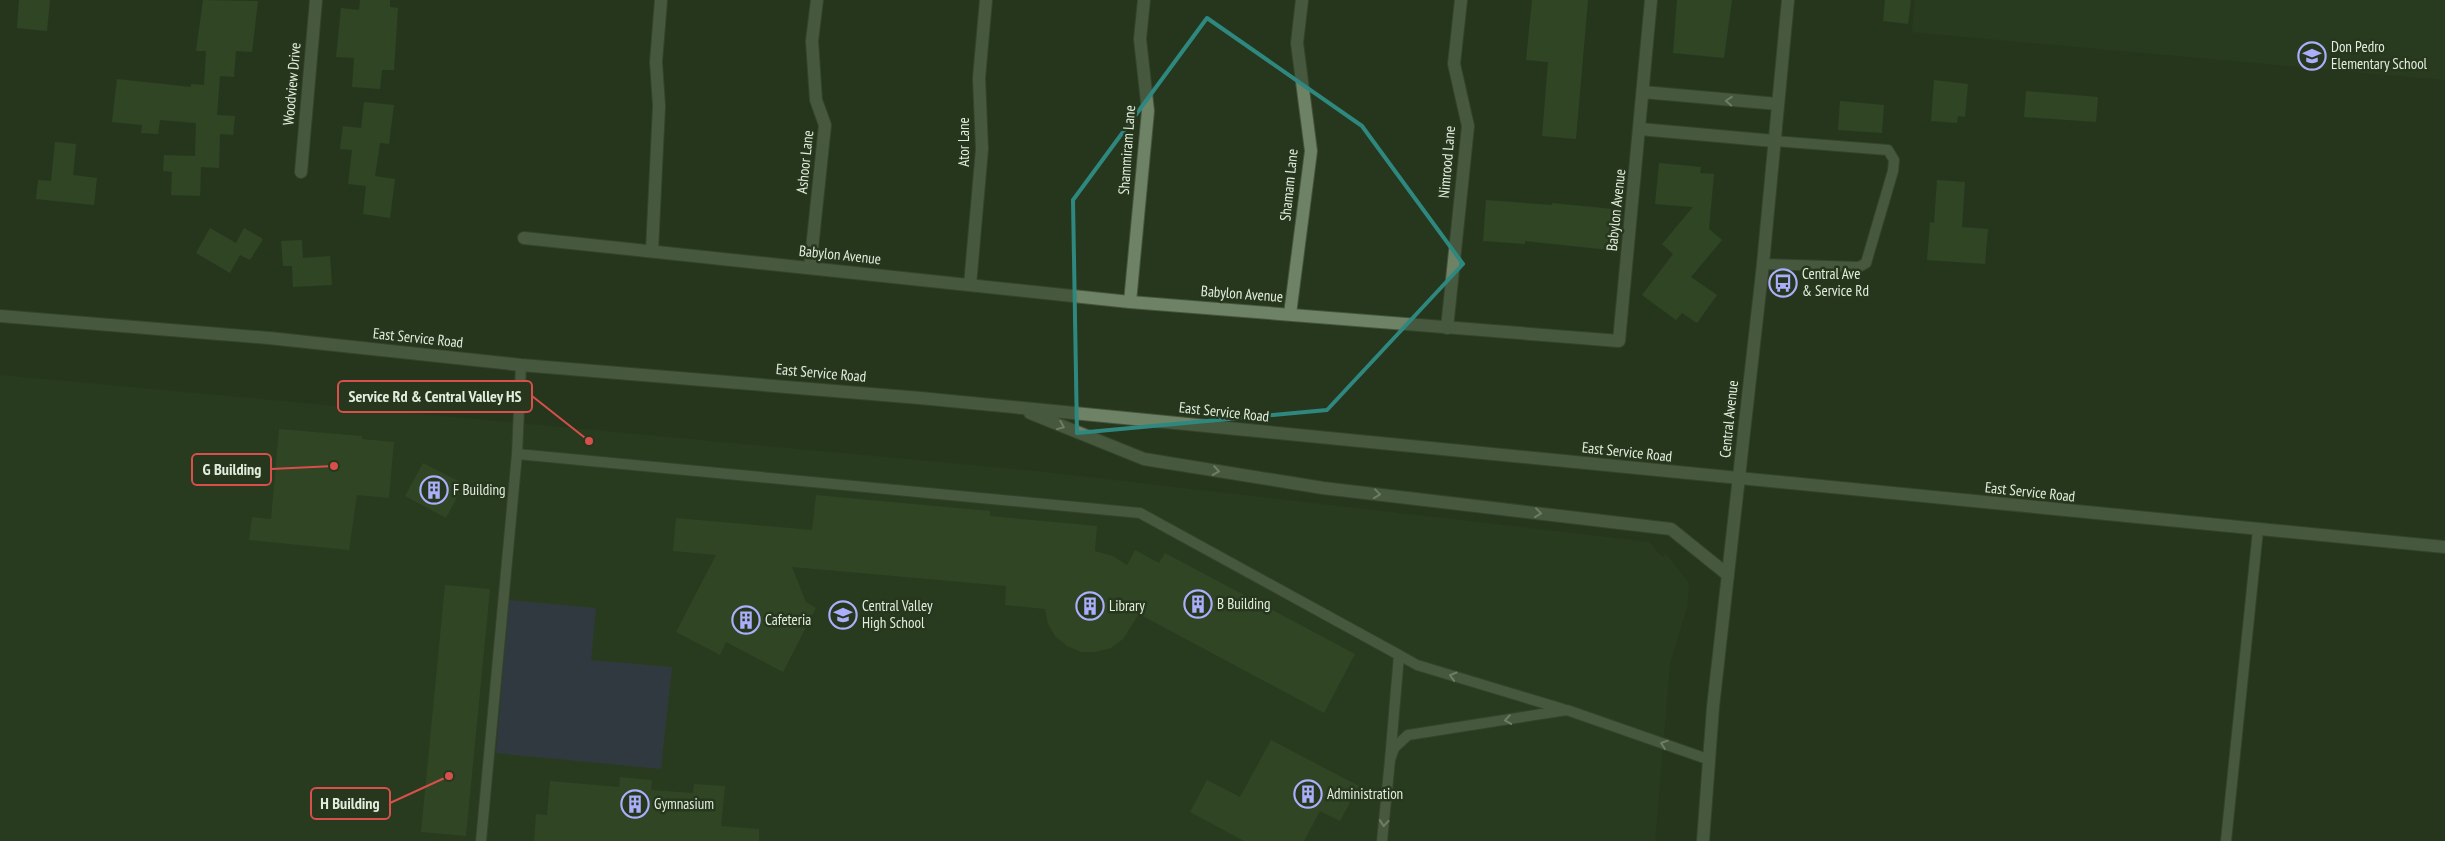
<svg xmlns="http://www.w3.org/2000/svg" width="2445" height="841" viewBox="0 0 2445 841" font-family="'PT Sans Narrow',sans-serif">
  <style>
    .built { fill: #2c4021 }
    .green { fill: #3c3d69 }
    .building { fill: #3a572b }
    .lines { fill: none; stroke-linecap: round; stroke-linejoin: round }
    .service-casing { stroke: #46543e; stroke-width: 12 }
    .minor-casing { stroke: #46543e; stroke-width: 14 }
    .tertiary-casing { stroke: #46543e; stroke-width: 14 }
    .service { stroke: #6e8265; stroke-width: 10 }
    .minor { stroke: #6e8265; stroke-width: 12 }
    .tertiary { stroke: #6e8265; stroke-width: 12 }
    .oneway { stroke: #c5d2bf }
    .marked { fill: none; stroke: #2f887f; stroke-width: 4; stroke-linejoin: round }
    .labels { text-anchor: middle; stroke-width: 5; stroke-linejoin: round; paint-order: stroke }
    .poi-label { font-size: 15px; fill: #e2eddd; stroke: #26371e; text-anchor: start }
    .street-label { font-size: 15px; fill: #e2eddd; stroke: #26371e }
    .leader { fill: none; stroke: #d84f4c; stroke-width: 2 }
    .callout-dot { fill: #d84f4c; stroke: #26371e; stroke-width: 2 }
    .callout { fill: #26371e; stroke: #d84f4c; stroke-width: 2 }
    .callout-label { font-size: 16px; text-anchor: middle; font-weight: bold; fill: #e2eddd }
  </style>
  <rect width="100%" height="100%" fill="#26371e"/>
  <g class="built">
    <polygon points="1915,0 2445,0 2445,80 1912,32"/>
    <polygon points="0,375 1044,472 1649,542 1662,557 1666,554 1689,583 1687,607 1670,663 1655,841 0,841"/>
  </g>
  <polygon class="green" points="509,600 596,608 591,660 672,667 661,769 496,753"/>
  <g class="building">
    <polygon points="19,0 50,0 47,31 17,28"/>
    <polygon points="203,0 258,1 252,52 236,51 234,77 220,76 217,115 235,116 233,135 220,134 219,168 201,167 200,196 171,195 172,172 163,171 164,155 195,156 196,123 160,120 158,134 141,133 142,125 112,122 117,79 191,87 191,84 204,85 206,51 196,51"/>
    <polygon points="360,0 390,0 390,7 398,8 394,70 382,70 380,89 352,87 354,58 336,57 341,8 359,10"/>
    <polygon points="1532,0 1588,0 1576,139 1542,136 1548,62 1526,60"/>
    <polygon points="1677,0 1732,0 1724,58 1673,53"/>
    <polygon points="1885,0 1911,0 1908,24 1883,21"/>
    <polygon points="1934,80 1968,84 1965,117 1958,116 1957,123 1931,121"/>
    <polygon points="2026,91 2098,97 2096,122 2024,117"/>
    <polygon points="1840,101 1884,105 1882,133 1838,130"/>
    <polygon points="364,102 394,105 389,144 380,143 375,176 395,179 390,218 363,214 366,186 348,184 352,150 340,149 343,126 361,128"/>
    <polygon points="55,142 76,144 73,175 97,178 94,205 36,199 38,180 51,181"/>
    <polygon points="1659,163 1701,167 1700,173 1714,174 1709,229 1722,240 1691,277 1717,295 1697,323 1682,313 1676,320 1642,295 1673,254 1662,244 1693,207 1655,204"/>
    <polygon points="1937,180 1965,182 1962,227 1988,229 1985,264 1927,260 1930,222 1934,223"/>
    <polygon points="1486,200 1552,205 1552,203 1613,209 1609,250 1525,241 1525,244 1483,241"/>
    <polygon points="210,228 236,243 244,228 263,239 250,260 240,255 230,273 196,253"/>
    <polygon points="302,240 303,258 330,256 332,285 293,287 292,266 283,266 281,241"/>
    <polygon points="279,429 362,436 362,439 394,442 389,498 357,495 349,550 249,540 252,517 271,519"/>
    <polygon points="423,463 464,484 446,518 405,496"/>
    <polygon points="816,495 990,511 990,516 1097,526 1095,551 1113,556 1127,565 1135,550 1159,563 1165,553 1355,654 1324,713 1139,614 1123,639 1111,648 1096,652 1081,652 1067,646 1055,636 1048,624 1045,609 1005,605 1006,586 792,567 806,602 816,608 783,672 726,642 720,655 676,632 716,555 673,551 676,518 812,530"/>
    <polygon points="445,585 490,589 466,836 421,832"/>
    <polygon points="1271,740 1359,786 1340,821 1320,811 1304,841 1244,841 1190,812 1207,780 1240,797"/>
    <polygon points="620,777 652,780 651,790 693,793 694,784 725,786 721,826 759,829 759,841 534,841 536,814 547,815 550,781 619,787"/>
  </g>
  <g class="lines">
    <g class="service-casing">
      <g id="service">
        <polyline points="1763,264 1859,267 1866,263 1893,171 1894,160 1888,150 1774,141"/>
        <polyline points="517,454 521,365"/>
        <polyline points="1399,655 1417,665 1563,709"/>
        <polyline points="481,841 517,454 1140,513 1399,655 1390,760"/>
        <polyline points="1382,841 1390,760 1394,748 1408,735 1567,710 1710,760"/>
        <polyline points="2226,841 2258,530"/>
      </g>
    </g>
    <g class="minor-casing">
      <g id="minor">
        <polyline points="1643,92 1778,104"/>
        <polyline points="1640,129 1774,141"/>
        <polyline points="301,172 316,0"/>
        <polyline points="524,238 1130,302 1619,341 1651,0"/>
        <polyline points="652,251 659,106 656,62 661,0"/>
        <polyline points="810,268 825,125 816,100 812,41 817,0"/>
        <polyline points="970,285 982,149 979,78 986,0"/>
        <polyline points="1130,302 1148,111 1140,39 1144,0"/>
        <polyline points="1290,314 1311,151 1297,43 1302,0"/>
        <polyline points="1447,328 1468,126 1454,64 1461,0"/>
      </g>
    </g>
    <g class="tertiary-casing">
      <g id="tertiary">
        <polyline points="0,316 269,338 521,365 920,398 2445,547"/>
        <polyline points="1030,413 1144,459 1323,488 1671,529 1728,575"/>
        <polyline points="1703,841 1713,707 1763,264 1788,0"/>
      </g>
    </g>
    <use href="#service" class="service"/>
    <use href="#minor" class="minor"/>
    <use href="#tertiary" class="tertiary"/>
  </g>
  <defs><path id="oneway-chevron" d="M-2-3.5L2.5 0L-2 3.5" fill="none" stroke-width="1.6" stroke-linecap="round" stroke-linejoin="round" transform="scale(1.25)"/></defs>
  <g class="oneway">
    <use href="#oneway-chevron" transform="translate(1729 101) rotate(-176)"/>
    <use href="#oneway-chevron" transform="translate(1061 426) rotate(22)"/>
    <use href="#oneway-chevron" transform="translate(1216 471) rotate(9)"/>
    <use href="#oneway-chevron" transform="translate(1377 494) rotate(7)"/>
    <use href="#oneway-chevron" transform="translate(1538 513) rotate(7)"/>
    <use href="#oneway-chevron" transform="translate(1453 676) rotate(-163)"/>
    <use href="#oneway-chevron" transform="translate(1508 720) rotate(171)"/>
    <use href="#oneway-chevron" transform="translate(1664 744) rotate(-161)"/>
    <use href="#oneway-chevron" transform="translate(1384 823) rotate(95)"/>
  </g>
  <path d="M0 0H2445V841H0ZM1207,18L1362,126L1463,264L1327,410L1077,433L1073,200Z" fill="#26371e" fill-opacity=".55" fill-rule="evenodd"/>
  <path class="marked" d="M1207,18L1362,126L1463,264L1327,410L1077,433L1073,200Z"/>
  <defs>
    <g id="school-ring" transform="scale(1.4375)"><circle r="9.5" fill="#26371e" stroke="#abaffb" stroke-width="1.5"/><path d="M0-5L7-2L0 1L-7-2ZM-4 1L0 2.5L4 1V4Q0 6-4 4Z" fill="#abaffb"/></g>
    <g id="bus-ring" transform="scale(1.4375)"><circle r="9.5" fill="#26371e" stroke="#abaffb" stroke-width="1.5"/><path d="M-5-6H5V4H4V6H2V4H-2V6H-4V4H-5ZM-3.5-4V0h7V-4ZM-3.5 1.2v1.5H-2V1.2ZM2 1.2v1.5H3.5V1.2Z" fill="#abaffb"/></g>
    <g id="building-ring" transform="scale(1.4375)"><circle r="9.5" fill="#26371e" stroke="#abaffb" stroke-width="1.5"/><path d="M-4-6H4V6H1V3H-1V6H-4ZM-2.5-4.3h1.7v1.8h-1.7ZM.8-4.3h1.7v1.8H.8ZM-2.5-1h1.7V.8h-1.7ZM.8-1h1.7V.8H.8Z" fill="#abaffb"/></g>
  </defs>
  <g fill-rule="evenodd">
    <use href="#school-ring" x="2312" y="56"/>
    <use href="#bus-ring" x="1783" y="283"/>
    <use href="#building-ring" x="434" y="490"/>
    <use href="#building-ring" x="1198" y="604"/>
    <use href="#building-ring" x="1090" y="606"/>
    <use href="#school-ring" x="843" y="615"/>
    <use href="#building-ring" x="746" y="620"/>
    <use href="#building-ring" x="1308" y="794"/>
    <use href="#building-ring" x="635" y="804"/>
  </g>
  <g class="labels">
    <g class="poi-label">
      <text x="2331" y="52">Don Pedro<tspan x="2331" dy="17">Elementary School</tspan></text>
      <text x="1802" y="279">Central Ave<tspan x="1802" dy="17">&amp; Service Rd</tspan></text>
      <text x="453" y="495">F Building</text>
      <text x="1217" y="609">B Building</text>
      <text x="862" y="611">Central Valley<tspan x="862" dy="17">High School</tspan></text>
      <text x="1109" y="611">Library</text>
      <text x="765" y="625">Cafeteria</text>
      <text x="1327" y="799">Administration</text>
      <text x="654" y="809">Gymnasium</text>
    </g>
    <g class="street-label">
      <text transform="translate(292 84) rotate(-85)" y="5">Woodview Drive</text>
      <text transform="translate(964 142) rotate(-90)" y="5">Ator Lane</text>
      <text transform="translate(1127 150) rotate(-86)" y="5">Shammiram Lane</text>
      <text transform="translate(805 162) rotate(-84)" y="5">Ashoor Lane</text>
      <text transform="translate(1447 162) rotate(-85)" y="5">Nimrood Lane</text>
      <text transform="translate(1289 185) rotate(-84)" y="5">Shamam Lane</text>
      <text transform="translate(1616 210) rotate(-84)" y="5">Babylon Avenue</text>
      <text transform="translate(840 255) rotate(6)" y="5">Babylon Avenue</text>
      <text transform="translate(1242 294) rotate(4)" y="5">Babylon Avenue</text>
      <text transform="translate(418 338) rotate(6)" y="5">East Service Road</text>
      <text transform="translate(821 373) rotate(5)" y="5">East Service Road</text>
      <text transform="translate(1224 412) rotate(6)" y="5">East Service Road</text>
      <text transform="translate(1729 419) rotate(-84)" y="5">Central Avenue</text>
      <text transform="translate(1627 452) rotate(6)" y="5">East Service Road</text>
      <text transform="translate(2030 492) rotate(6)" y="5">East Service Road</text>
    </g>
  </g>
  <path class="leader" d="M589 441L532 396M334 466L271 469M449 776L390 803"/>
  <g class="callout-dot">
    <circle cx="589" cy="441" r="5"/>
    <circle cx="334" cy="466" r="5"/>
    <circle cx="449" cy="776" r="5"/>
  </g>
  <g class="callout">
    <rect x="338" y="381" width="194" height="31" rx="5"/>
    <rect x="192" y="454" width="79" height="31" rx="5"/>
    <rect x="311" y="788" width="79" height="31" rx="5"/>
  </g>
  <g class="callout-label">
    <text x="435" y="402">Service Rd &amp; Central Valley HS</text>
    <text x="232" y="475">G Building</text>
    <text x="350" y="809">H Building</text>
  </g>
</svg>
